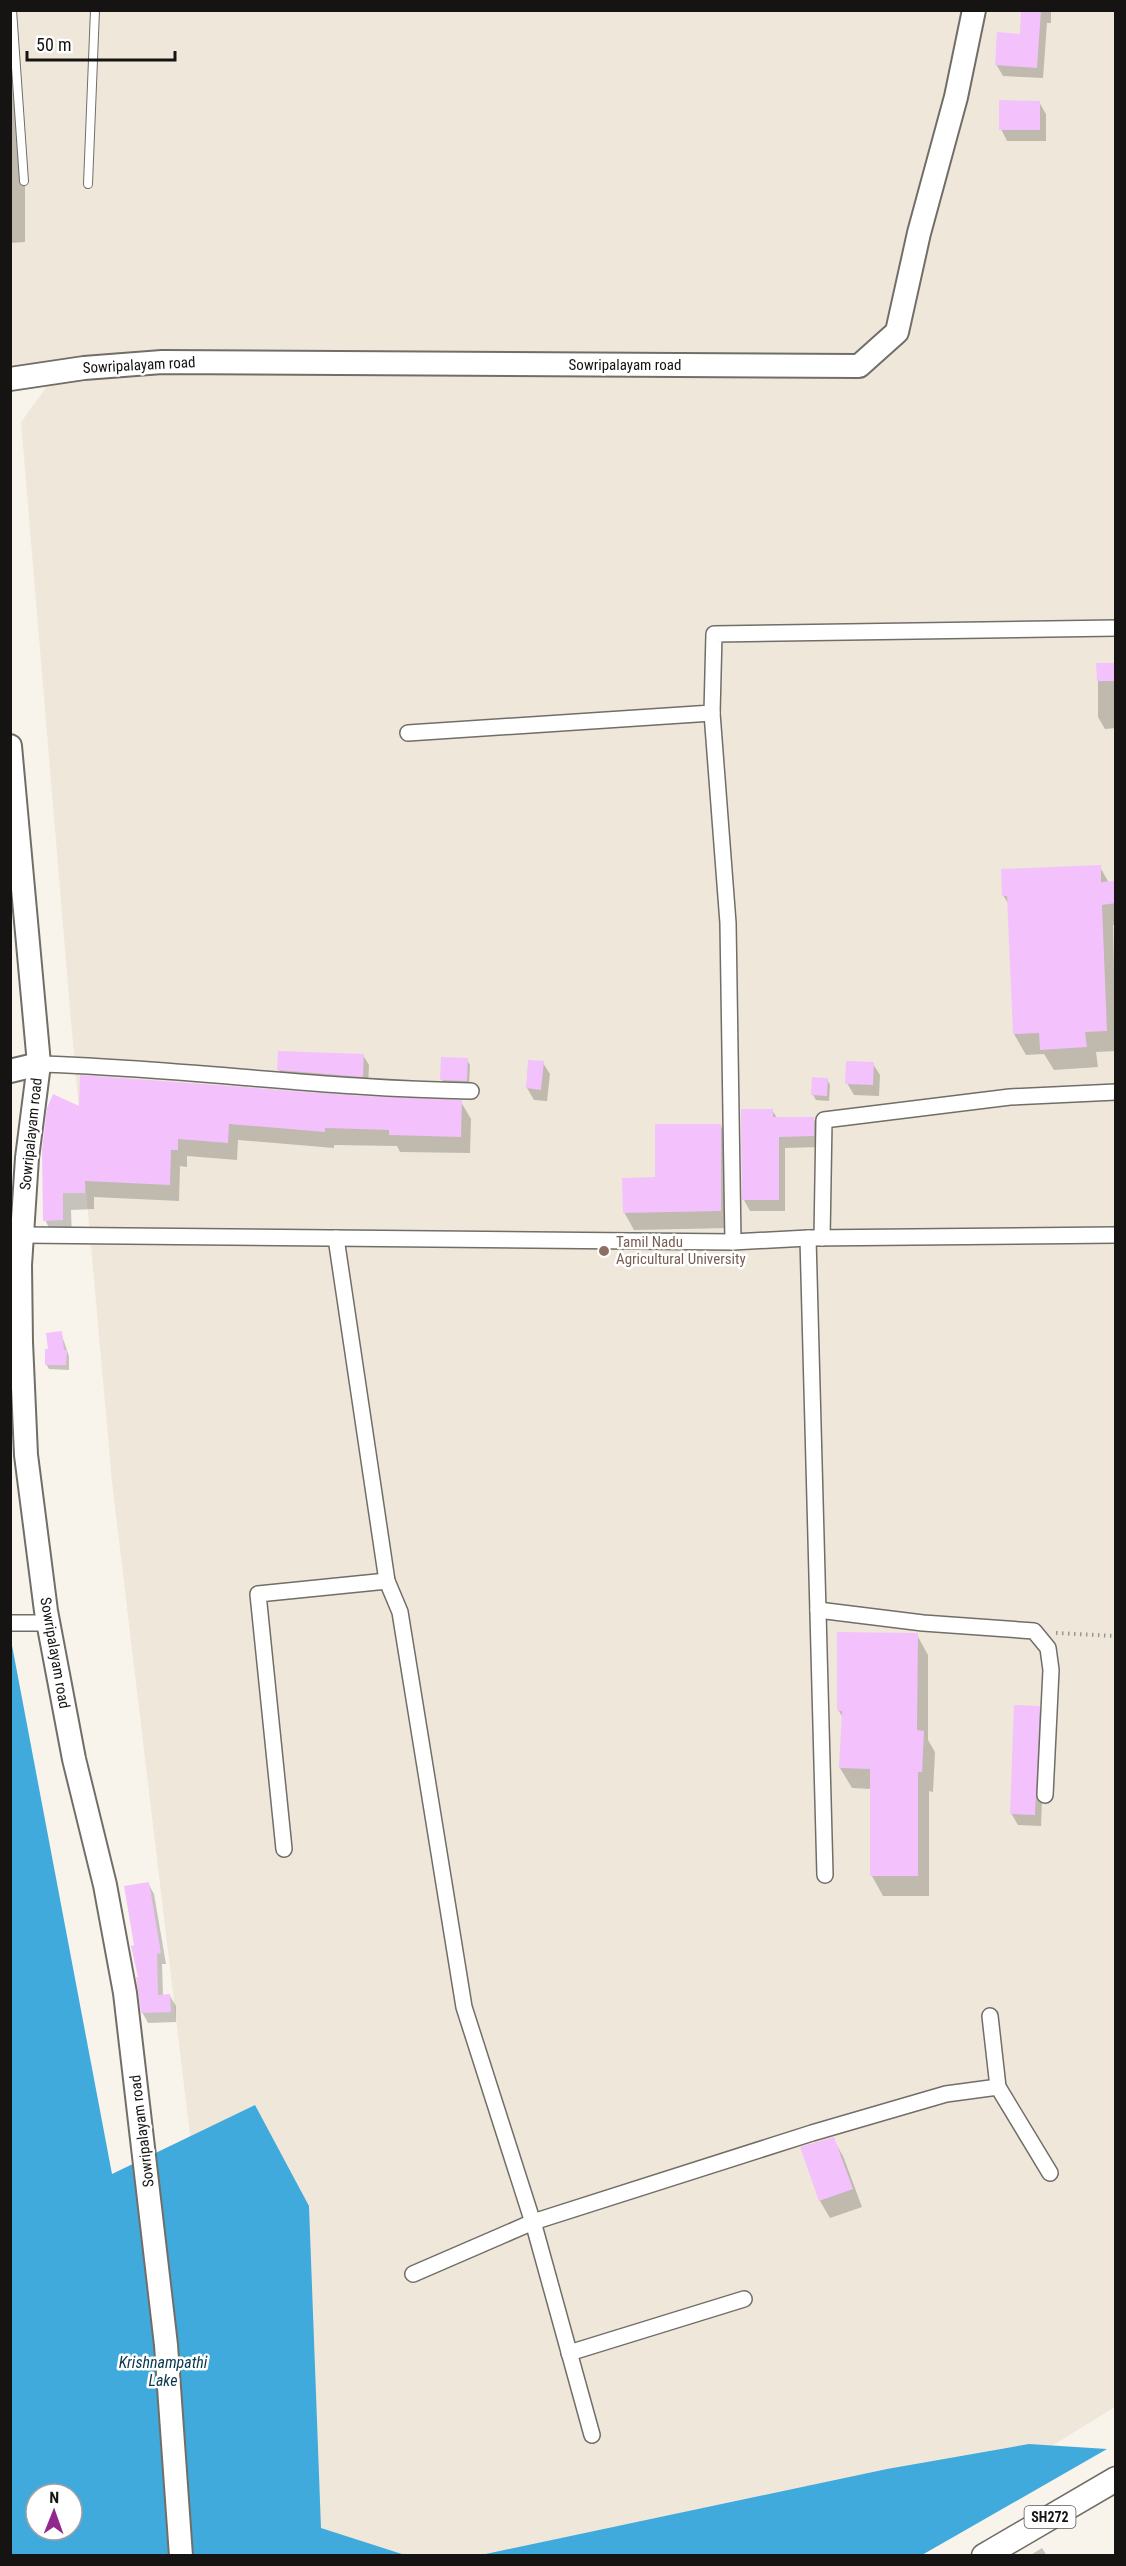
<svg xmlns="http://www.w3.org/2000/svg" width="1126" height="2566" viewBox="0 0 1126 2566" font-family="'Roboto Condensed',sans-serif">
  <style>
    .built { fill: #efe8da }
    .water { fill: #41aadd; fill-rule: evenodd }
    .shadow { fill: #0003 }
    .building { fill: #f3c1fc }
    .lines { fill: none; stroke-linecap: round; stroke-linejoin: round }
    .lane-casing { stroke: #716e68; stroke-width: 10 }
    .street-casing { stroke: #716e68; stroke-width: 18 }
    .secondary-casing { stroke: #716e68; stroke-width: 26 }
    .primary-casing { stroke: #716e68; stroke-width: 27 }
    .path { stroke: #999791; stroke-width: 4; stroke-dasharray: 1.5 4.5; stroke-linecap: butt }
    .lane { stroke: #fff; stroke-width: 8 }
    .street { stroke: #fff; stroke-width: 15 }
    .secondary { stroke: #fff; stroke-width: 22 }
    .primary { stroke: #fff; stroke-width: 24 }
    .education-dot { fill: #8d6e63; stroke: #fff; stroke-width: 2 }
    .labels { text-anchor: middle; stroke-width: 5; stroke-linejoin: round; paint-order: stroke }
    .shield { fill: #fff; stroke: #5b5a59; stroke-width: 1.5 }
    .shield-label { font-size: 14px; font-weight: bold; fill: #151412 }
    .street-label { font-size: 15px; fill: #151412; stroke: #fff }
    .education-label { font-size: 15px; fill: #785e54; stroke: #fff; text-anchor: start }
    .water-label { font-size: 16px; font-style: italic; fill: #09374c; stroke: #fff }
  </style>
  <rect width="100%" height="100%" fill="#f8f4ec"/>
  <polygon class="built" points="10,11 1115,11 1115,2407 885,2549 864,2556 240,2555 112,1482 71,1021 21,422 48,385 11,364"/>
  <g class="water">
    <path d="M11,1640L112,2174L255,2105L309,2206L321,2528L405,2555L11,2556ZM36,2494H72V2530H36Z"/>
    <polygon points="1029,2444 1107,2449 922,2555 481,2555 887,2469"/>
  </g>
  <g class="shadow">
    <polygon points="1023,10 1051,10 1051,23 1047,23 1043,78 1003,76 996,64 1022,36"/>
    <polygon points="10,26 15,33 25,185 25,242 10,243"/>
    <polygon points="1039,102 1046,114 1046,141 1007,141 1001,129"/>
    <polygon points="1116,664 1116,728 1105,729 1098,717 1098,665"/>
    <polygon points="1100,867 1109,883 1116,882 1116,925 1113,925 1116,1051 1096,1052 1098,1067 1054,1070 1044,1054 1026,1055 1014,1034 1009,905 1003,895"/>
    <polygon points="363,1055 369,1065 368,1086 284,1080 279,1070"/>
    <polygon points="467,1060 470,1065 469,1086 445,1085 442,1080"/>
    <polygon points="530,1062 543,1063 550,1074 547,1101 534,1100 527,1088"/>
    <polygon points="873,1064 880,1075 879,1096 854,1095 847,1083"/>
    <polygon points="827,1079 830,1085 829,1101 816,1100 813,1095"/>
    <polygon points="362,1098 461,1102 471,1119 470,1153 400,1152 397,1146 334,1145 334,1148 238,1140 237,1160 187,1156 187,1167 180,1166 179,1201 94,1197 94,1209 71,1210 72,1237 54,1237 45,1220 80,1108"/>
    <polygon points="772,1110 777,1118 813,1118 820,1129 820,1147 785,1148 785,1211 750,1211 744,1200 742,1111"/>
    <polygon points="721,1126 731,1143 730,1228 634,1230 624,1212 656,1178"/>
    <polygon points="61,1333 69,1356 69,1370 49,1369 46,1364 49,1351"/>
    <polygon points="917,1635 928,1655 928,1740 935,1752 933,1792 929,1791 929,1896 883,1896 872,1876 872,1789 852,1788 840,1768 843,1718 839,1711"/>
    <polygon points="1039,1708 1045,1719 1041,1826 1018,1825 1011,1813"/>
    <polygon points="148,1883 154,1894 166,1964 162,1964 163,1996 170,1996 176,2006 176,2022 148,2023 142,2012 136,1946"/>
    <polygon points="833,2139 843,2156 862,2207 830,2218 820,2201 802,2148"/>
    <polygon points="1042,2548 1047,2556 1029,2556"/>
  </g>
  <g class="building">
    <polygon points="1021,10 1041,10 1037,68 995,65 997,32 1020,34"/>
    <polygon points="999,100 1040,101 1040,130 999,130"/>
    <polygon points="1096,663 1116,663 1116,681 1097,681"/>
    <polygon points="1101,865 1101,882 1116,881 1116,903 1102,905 1107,1031 1085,1032 1087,1047 1040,1050 1039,1033 1013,1034 1007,896 1002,896 1001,869"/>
    <polygon points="278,1051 364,1054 363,1077 277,1070"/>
    <polygon points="441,1057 468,1058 467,1081 440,1080"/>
    <polygon points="528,1060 544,1061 541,1090 526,1088"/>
    <polygon points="846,1061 874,1062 873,1085 845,1084"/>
    <polygon points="80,1075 362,1096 462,1100 461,1137 389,1135 389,1130 325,1128 325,1132 229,1124 228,1143 178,1139 178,1150 171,1150 170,1185 85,1181 85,1193 63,1193 63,1220 43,1221 42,1150 47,1108 53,1094 79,1106"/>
    <polygon points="812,1077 828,1078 827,1096 811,1095"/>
    <polygon points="741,1109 773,1109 773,1117 814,1117 814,1136 779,1137 779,1200 742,1200"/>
    <polygon points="655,1124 721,1124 721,1211 623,1213 622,1178 655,1177"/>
    <polygon points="62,1331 64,1350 67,1350 66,1365 45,1365 45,1349 48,1349 46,1333"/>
    <polygon points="837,1632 918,1633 917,1730 924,1731 922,1772 918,1772 918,1876 870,1876 870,1769 839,1768 842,1711 837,1711"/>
    <polygon points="1014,1705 1040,1706 1035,1815 1010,1814"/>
    <polygon points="149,1882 161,1953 157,1954 158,1995 170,1994 171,2012 141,2013 136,1977 138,1977 131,1946 134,1945 124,1886"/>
    <polygon points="834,2137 853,2189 819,2201 800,2147"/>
  </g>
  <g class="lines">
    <g class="lane-casing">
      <g id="lane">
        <polyline points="12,10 24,181"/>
        <polyline points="88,184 95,10"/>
      </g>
    </g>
    <g class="street-casing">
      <g id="street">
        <polyline points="712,713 728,923 733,1242"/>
        <polyline points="408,733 712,713 714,634 1116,628"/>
        <path d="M39,1064C183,1068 326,1089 471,1091"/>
        <polyline points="22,1235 733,1242 808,1238 1116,1235"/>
        <polyline points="336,1238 387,1581 400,1612 464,2007 535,2229 592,2435"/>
        <polyline points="808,1238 825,1875"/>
        <polyline points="822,1238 824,1120 1010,1097 1116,1092"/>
        <polyline points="818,1610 923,1623 1034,1631 1048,1648 1051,1670 1045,1795"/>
        <polyline points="10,1623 49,1623"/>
        <polyline points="284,1849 258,1594 387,1581"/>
        <polyline points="990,2016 998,2087 1050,2173"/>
        <polyline points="413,2274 533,2222 812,2133 946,2094 998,2087"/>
        <polyline points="569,2353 744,2299"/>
      </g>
    </g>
    <g class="secondary-casing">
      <g id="secondary">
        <polyline points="10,379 84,368 162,362 859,366 897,332 919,233 956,97 974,10"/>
        <polyline points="10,746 39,1064 27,1158 20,1265 21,1342 26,1455 46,1611 74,1759 105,1885 125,1993 166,2345 181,2556"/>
        <polyline points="10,1071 39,1064"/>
      </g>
    </g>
    <g class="primary-casing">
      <polyline id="primary" points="984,2556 1116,2479"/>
    </g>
    <polyline class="path" points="1056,1633 1116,1636"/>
    <use href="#lane" class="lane"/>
    <use href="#street" class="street"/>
    <use href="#secondary" class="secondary"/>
    <use href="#primary" class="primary"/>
  </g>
  <circle class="education-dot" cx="604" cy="1251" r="6"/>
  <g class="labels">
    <rect class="shield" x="1024.5" y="2506" width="51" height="22" rx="4.5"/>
    <g class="shield-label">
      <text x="1050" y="2522">SH272</text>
    </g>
    <g class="street-label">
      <text transform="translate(139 365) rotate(-3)" y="5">Sowripalayam road</text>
      <text x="625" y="370">Sowripalayam road</text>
      <text transform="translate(31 1134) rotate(-84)" y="5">Sowripalayam road</text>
      <text transform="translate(55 1653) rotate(80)" y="5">Sowripalayam road</text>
      <text transform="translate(142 2131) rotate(-97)" y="5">Sowripalayam road</text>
    </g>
    <g class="education-label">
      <text x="616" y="1247">Tamil Nadu<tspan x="616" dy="17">Agricultural University</tspan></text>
    </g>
    <g class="water-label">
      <text x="163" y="2368">Krishnampathi<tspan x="163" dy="18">Lake</tspan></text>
    </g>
  </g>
  <rect width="1126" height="2566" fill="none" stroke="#151412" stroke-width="24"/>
  <g transform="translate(54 2512) rotate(1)"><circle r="28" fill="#ffffff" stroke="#a1a1a0" stroke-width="1.5"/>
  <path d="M0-4.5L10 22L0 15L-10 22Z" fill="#90288e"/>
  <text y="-9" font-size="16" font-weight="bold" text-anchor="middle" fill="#151412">N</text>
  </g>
  <path d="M27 51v9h148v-9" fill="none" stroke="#151412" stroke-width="3"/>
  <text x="36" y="51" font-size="18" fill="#151412" stroke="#ffffff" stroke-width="4.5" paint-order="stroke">50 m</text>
</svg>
